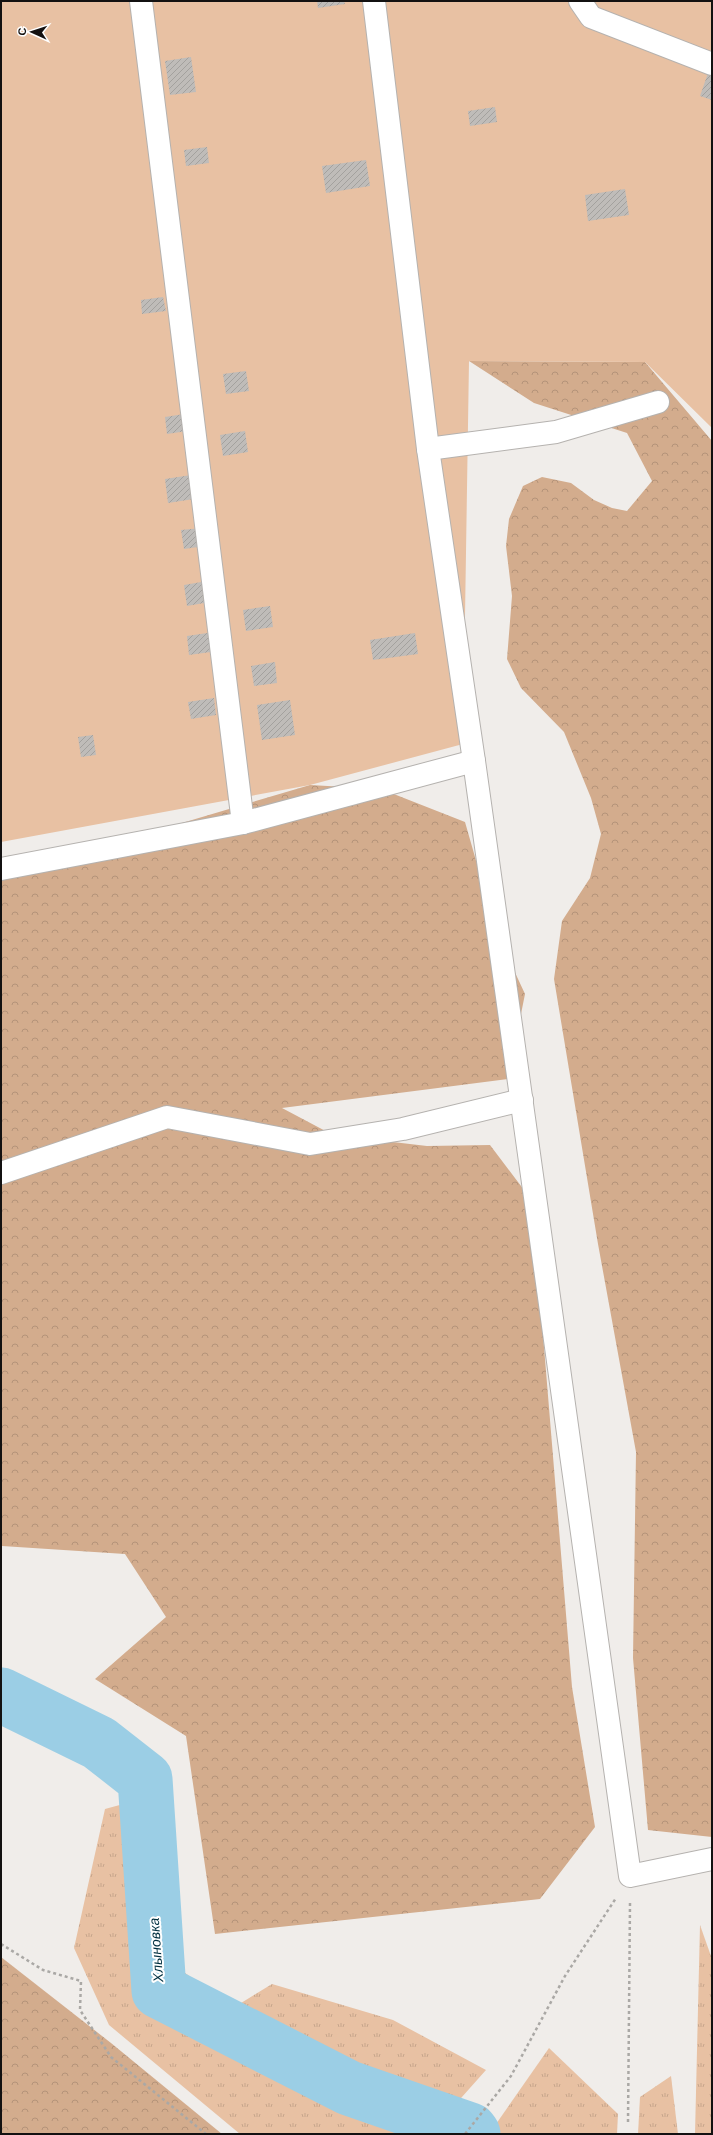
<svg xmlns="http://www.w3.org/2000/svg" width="713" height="2135" viewBox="0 0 713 2135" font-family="Barlow,sans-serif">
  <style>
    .grass { fill: url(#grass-tufts) }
    .forest { fill: url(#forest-crowns) }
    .garden { fill: #e8c1a3 }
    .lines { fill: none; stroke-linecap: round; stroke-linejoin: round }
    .river { stroke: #9bcee5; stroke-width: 55 }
    .building { fill: url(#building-hatch) }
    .minor-casing { stroke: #b5b2af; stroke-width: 24 }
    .path { stroke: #aaa8a5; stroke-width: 2.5; stroke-dasharray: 3 3; stroke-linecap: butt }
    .minor { stroke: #fff; stroke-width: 22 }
    .labels { text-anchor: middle; stroke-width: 4; stroke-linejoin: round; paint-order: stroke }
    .water-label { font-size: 14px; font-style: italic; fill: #002f3f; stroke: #fff }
  </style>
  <defs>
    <pattern id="grass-tufts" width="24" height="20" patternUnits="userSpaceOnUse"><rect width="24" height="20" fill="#e8c1a3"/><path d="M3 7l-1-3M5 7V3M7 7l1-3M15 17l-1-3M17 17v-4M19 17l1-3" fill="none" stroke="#c6a58b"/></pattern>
    <pattern id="forest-crowns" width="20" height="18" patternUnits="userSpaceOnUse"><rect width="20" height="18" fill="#d3ac8d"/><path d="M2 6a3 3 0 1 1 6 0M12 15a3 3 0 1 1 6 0" fill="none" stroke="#b49379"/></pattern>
    <pattern id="building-hatch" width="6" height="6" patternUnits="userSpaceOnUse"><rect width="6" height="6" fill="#bfbcb9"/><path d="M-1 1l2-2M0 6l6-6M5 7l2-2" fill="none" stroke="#a3a19e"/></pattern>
  </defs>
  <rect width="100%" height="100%" fill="#f0edea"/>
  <g class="grass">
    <polygon points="160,1794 175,1892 181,1970 233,2008 272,1984 393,2020 486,2070 429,2134 240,2134 109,2025 74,1948 105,1809"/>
    <polygon points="700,1925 712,1959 712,2134 695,2134"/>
    <polygon points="549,2048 618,2114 617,2134 489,2134"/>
    <polygon points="671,2076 678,2134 638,2134 640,2097"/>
  </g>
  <g class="forest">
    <polygon points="469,361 645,362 712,441 712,1837 648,1830 633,1658 636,1452 598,1244 554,979 562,921 590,878 601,834 591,798 564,732 521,688 507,659 512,596 506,546 509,519 523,486 542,477 571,483 594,500 612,508 627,511 652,481 627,433 534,403"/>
    <polygon points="310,785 381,789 465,822 497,934 525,994 508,1079 282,1108 333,1135 427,1146 490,1145 524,1190 537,1262 572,1687 595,1827 540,1899 215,1934 186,1736 95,1679 166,1617 125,1554 2,1546 1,1544 1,863 64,858"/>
    <polygon points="1,1957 111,2043 222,2134 1,2134"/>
  </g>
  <polygon class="garden" points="1,1 712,1 712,428 645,362 469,361 463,744 310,785 1,842"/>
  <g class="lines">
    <polyline class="river" points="1,1695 99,1743 145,1779 159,1991 349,2088 470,2130 473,2134"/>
  </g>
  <g class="building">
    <polygon points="317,1 344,1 345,4 318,8"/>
    <polygon points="191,57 196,92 170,95 165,61"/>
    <polygon points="708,73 712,74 712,100 700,96"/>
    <polygon points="495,107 497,122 470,126 468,111"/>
    <polygon points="207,147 209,163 186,166 184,150"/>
    <polygon points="366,160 370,186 326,193 322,166"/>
    <polygon points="625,189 629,215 588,221 585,195"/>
    <polygon points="163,297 166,311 142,314 141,300"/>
    <polygon points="246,371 249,391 226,394 223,374"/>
    <polygon points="184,414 187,431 167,434 165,417"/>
    <polygon points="245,431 248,452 223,456 220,435"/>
    <polygon points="191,475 194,499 168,503 165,479"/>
    <polygon points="202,528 205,546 184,549 181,530"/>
    <polygon points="207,581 210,602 187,606 184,585"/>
    <polygon points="270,606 273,627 246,631 243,610"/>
    <polygon points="214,632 218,651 189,655 187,636"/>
    <polygon points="415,633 418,654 373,660 370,640"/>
    <polygon points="275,662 277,683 254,686 251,666"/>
    <polygon points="214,698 216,715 191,719 188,702"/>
    <polygon points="290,700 295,735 262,740 257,705"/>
    <polygon points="93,735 96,755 81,757 78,737"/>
  </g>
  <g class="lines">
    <g class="minor-casing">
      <g id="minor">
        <polyline points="141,1 243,823"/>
        <polyline points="374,1 428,449 474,761 630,1876 712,1859"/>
        <polyline points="580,1 591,17 712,64"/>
        <polyline points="428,449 556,432 658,402"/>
        <polyline points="1,869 243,823 474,761"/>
        <polyline points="1,1173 167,1117 310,1144 403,1129 522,1100"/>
      </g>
    </g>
    <g class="path">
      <polyline points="1,1944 43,1970 81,1981 80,2010 111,2057 206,2134"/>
      <polyline points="628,2122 630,1903"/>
      <polyline points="465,2134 511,2076 565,1976 616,1898"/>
    </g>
    <use href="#minor" class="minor"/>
  </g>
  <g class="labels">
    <g class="water-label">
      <text transform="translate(156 1950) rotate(-94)" y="5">Хлыновка</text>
    </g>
  </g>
  <rect width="713" height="2135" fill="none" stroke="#131111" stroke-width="4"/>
  <g transform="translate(32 32) rotate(273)" stroke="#ffffff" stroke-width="3" paint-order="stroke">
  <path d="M0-3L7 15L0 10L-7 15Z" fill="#131111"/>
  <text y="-6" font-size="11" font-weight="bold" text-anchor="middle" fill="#131111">С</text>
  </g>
</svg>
